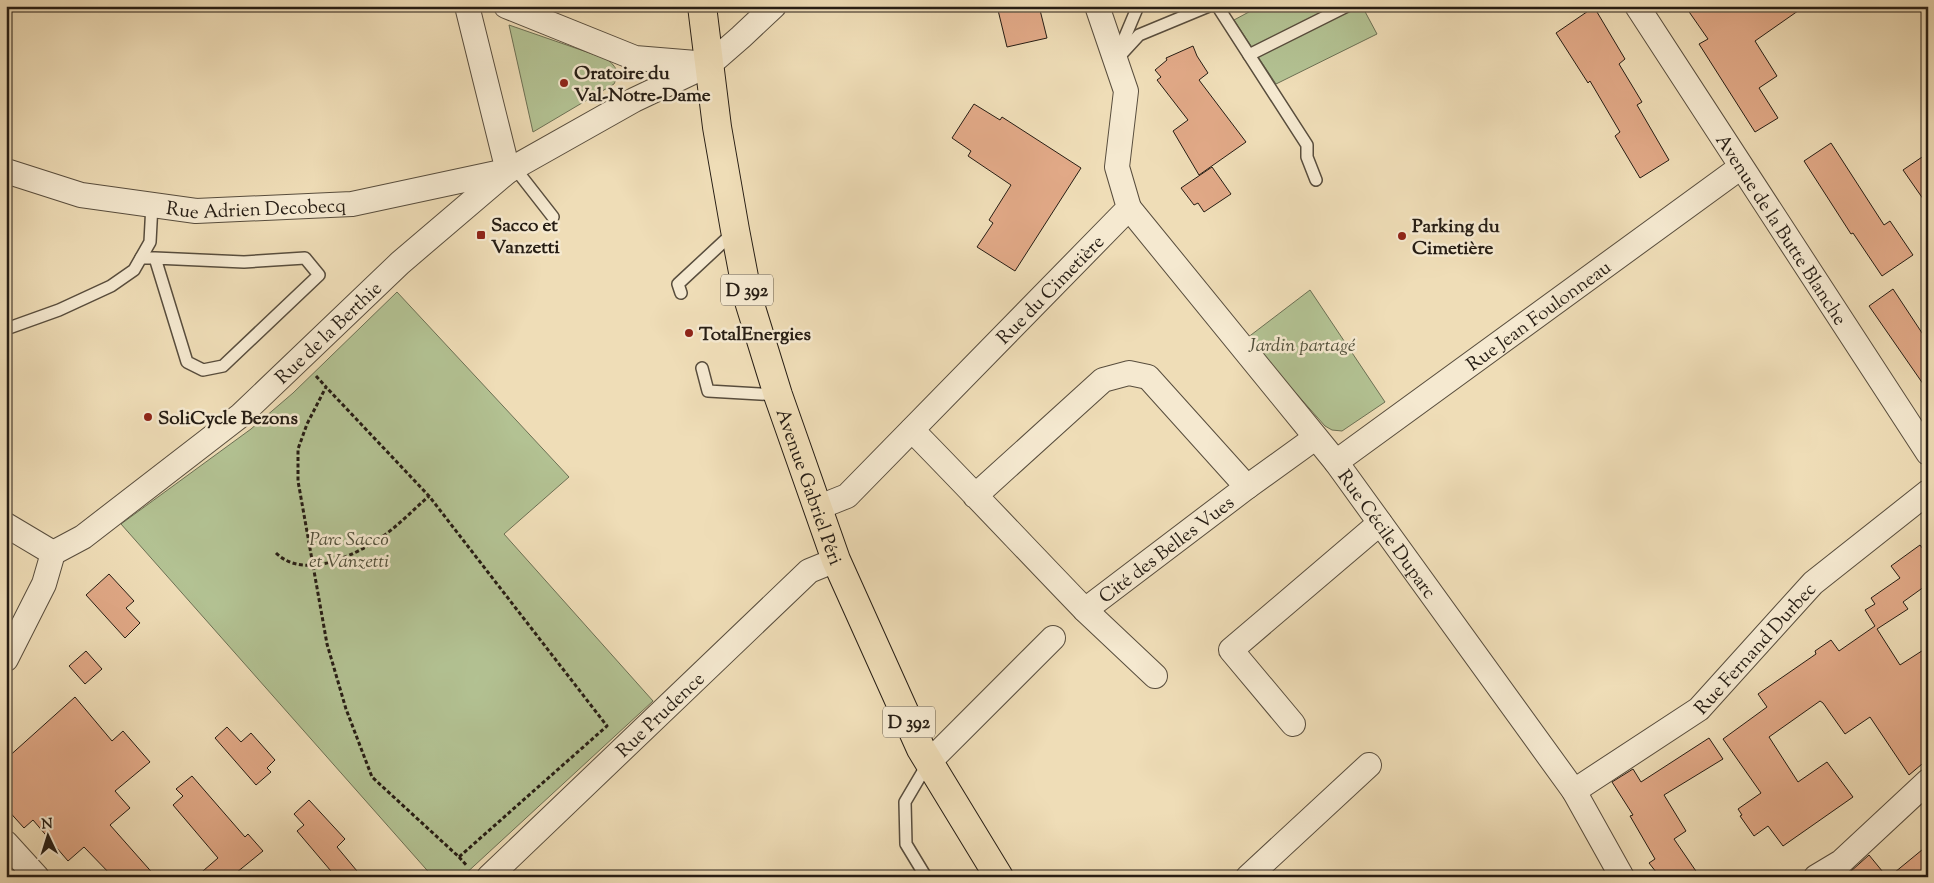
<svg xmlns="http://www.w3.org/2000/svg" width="1934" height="883" viewBox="0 0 1934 883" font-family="'Sorts Mill Goudy',serif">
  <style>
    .green { fill: #b3c293; stroke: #6c7054 }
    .building { fill: #e1a987; stroke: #261d14 }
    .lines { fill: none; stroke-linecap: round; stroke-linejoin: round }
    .lane-casing { stroke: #584d3d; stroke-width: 14 }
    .street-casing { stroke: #584d3d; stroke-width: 26 }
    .primary-casing { stroke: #261d14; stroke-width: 30 }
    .path { stroke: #261d14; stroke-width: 3; stroke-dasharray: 4 2.5; stroke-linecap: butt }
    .lane { stroke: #f5e9d0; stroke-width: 11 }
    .street { stroke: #f5e9d0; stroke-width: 24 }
    .primary { stroke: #efddb7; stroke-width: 28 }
    .poi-dot { fill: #8f2418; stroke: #f5e9d0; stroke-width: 2 }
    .labels { text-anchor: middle; stroke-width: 5; stroke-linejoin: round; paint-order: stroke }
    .shield { fill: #f5e9d0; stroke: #645a4c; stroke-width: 1 }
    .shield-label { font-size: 18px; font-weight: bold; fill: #261d14 }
    .poi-label { font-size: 19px; font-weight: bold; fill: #261d14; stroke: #f5e9d0; text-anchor: start }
    .street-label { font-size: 19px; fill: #261d14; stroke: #f5e9d0 }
    .park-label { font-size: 19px; font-style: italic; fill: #504f3a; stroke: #f5e9d0 }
  </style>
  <rect width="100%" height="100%" fill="#efddb7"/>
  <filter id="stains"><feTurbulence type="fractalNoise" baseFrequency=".004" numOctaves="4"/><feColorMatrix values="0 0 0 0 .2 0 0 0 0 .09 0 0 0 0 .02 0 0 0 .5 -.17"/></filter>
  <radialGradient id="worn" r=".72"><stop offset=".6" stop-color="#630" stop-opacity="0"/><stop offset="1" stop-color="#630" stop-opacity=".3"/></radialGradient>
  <g class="green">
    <polygon points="1260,6 1362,6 1377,34 1276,84 1234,20"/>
    <path d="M509,25L607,59C617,68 620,72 614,84L533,132Z"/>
    <polygon points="1310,290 1385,402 1342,431 1332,430 1325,426 1247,338"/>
    <polygon points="397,292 569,477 504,534 653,701 462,877 433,877 121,524 251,429 293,393"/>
  </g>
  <g class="building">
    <polygon points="997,6 1039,6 1047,38 1007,47"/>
    <polygon points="1685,6 1805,6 1755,41 1777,76 1759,88 1778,118 1755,132 1699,44 1708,39"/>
    <polygon points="1594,7 1625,59 1619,64 1642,102 1637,105 1669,160 1640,178 1615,136 1620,132 1590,81 1588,83 1556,33"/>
    <polygon points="1193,46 1197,56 1208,73 1199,80 1246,142 1199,175 1173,131 1188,120 1157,80 1161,77 1155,70 1167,60 1166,58"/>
    <polygon points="974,104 1000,120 1002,117 1081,168 1015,271 977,247 993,223 989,220 1011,185 968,156 971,151 952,138"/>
    <polygon points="1831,143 1884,225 1890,221 1913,255 1882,276 1853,233 1851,234 1804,161"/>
    <polygon points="1928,153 1928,206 1903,170"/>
    <polygon points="1212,167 1231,194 1204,212 1198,203 1194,205 1181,188"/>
    <polygon points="1893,289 1928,342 1928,391 1869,306"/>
    <polygon points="1920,545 1928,556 1928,584 1903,602 1908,609 1877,629 1900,665 1928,647 1928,759 1909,775 1870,717 1845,734 1823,703 1820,701 1769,737 1798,782 1827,762 1853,797 1783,846 1768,826 1754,836 1740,816 1742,815 1738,809 1761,793 1723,739 1767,707 1758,694 1816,654 1815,651 1831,640 1839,651 1875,626 1865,610 1875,604 1871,598 1900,578 1891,566"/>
    <polygon points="109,574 134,601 126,608 140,623 125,638 86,595"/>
    <polygon points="86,651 102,669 85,684 69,666"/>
    <polygon points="75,697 112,741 123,731 150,762 115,791 130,808 110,825 156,877 113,877 84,847 68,861 33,820 24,828 6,808 6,759"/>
    <polygon points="227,727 241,742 251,733 275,760 267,768 271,772 256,785 215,738"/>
    <polygon points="1709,738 1723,759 1664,795 1686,831 1674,839 1700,877 1660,877 1649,863 1655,859 1630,816 1633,815 1612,782 1633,769 1641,782"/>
    <polygon points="192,776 245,837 248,834 263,851 231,877 196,877 218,858 173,805 183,796 176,789"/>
    <polygon points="309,800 345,839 337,847 362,877 336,877 297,831 304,825 294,814"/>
    <polygon points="1928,845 1928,877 1889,877"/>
    <polygon points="1869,855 1887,877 1843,877 1850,872"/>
  </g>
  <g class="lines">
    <g class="lane-casing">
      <g id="lane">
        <polyline points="1215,6 1218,7 1307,145 1307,157 1316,180"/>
        <polyline points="1119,51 1138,6"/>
        <polyline points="1249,55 1347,6"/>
        <polyline points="1116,60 1139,35 1209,6"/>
        <polyline points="514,167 553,217"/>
        <polyline points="141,258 155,258 244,262 305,258 319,275 223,366 203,370 187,362 155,258"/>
        <polyline points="681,293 678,284 734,232"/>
        <polyline points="6,329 59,310 111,286 134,270 150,242 152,204"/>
        <polyline points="702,368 708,391 778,395"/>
        <polyline points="926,877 906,844 905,802 928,763"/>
      </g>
    </g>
    <g class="street-casing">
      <g id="street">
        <polyline points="467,6 508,171"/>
        <polyline points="506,6 635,58 708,64"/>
        <path id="s1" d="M1637,6L1928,453"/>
        <path id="s2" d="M6,171L81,195L196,211L352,204L506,171"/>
        <path id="s3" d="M1129,208L1336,462L1574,791L1622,877"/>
        <path id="s4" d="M912,430C970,489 1027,550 1085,610L1247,487L1148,377L1129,373L1103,380L975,496"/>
        <path id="s5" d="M1336,462L1741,167"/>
        <polyline points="1247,487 1315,438"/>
        <path id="s6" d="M817,508L847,496L1129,208L1117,167L1126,91L1097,6"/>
        <polyline points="6,525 53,553"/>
        <polyline points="1085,610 1155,676"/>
        <path id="s7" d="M6,659L44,584L53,553L83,537L241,415L400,263L508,171L634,100L710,64L741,37L774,6"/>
        <polyline points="1293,724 1231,650 1380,523"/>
        <polyline points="929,762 1053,638"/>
        <path id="s8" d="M1574,791L1699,709L1813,583L1928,492"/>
        <polyline points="6,843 37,877"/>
        <path id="s9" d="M489,877L809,571L836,560"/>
        <polyline points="1248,877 1369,765"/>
        <polyline points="1816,877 1841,862 1928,781"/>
      </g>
    </g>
    <g class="primary-casing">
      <g id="primary">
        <path id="s10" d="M702,6L717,127L735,230L748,298L778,395L836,560L921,749L999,877"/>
      </g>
    </g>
    <g class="path">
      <polyline points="316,376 326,387 307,424 298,449 298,481 327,644 346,709 372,777 459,857 607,726 429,496 326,387"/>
      <path d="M276,553C304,580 351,557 379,539C397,527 413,510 429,496"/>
      <polyline points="459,857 467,866"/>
    </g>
    <use href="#lane" class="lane"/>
    <use href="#street" class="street"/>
    <use href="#primary" class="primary"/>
  </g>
  <g class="poi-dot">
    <circle cx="564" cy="83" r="5"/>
    <rect x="476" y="230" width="10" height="10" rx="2.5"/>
    <circle cx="1402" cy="236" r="5"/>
    <circle cx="689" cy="333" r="5"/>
    <circle cx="148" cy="417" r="5"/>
  </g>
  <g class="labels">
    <g class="shield">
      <rect x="721" y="274.5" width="52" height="31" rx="4"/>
      <rect x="883" y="706.5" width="52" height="31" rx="4"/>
    </g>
    <g class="shield-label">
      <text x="747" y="296">D 392</text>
      <text x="909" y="728">D 392</text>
    </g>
    <g class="poi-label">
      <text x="574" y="79">Oratoire du<tspan x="574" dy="22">Val-Notre-Dame</tspan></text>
      <text x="491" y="231">Sacco et<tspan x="491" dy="22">Vanzetti</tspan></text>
      <text x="1412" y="232">Parking du<tspan x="1412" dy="22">Cimetière</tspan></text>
      <text x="699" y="340">TotalEnergies</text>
      <text x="158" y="424">SoliCycle Bezons</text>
    </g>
    <g class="street-label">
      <text dy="7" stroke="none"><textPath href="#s2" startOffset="255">Rue Adrien Decobecq</textPath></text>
      <text dy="7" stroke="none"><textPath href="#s1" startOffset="266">Avenue de la Butte Blanche</textPath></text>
      <text dy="7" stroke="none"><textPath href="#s6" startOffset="322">Rue du Cimetière</textPath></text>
      <text dy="7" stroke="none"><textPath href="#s5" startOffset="250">Rue Jean Foulonneau</textPath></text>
      <text dy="7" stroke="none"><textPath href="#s7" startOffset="470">Rue de la Berthie</textPath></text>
      <text dy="7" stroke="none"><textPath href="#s10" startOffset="494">Avenue Gabriel Péri</textPath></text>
      <text dy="7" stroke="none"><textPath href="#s3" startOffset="416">Rue Cécile Duparc</textPath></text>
      <text dy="7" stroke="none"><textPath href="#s4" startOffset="351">Cité des Belles Vues</textPath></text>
      <text dy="7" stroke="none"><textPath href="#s8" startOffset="232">Rue Fernand Durbec</textPath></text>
      <text dy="7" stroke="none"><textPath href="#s9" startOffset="236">Rue Prudence</textPath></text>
    </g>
    <g class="park-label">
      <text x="1302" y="351">Jardin partagé</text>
      <text x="349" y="545">Parc Sacco<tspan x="349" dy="22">et Vanzetti</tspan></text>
    </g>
  </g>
  <rect width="1934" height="883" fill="none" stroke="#efddb7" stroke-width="25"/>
  <rect x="8" y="8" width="1919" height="868" fill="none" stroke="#261d14" stroke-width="2.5"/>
  <rect x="12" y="12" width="1909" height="858" fill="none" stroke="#261d14"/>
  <g transform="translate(48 836) rotate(356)" stroke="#f5e9d0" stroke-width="4" paint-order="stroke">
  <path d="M0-4L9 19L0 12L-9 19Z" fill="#261d14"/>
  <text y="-8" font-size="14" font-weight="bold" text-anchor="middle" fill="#261d14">N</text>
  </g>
  <rect width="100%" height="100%" filter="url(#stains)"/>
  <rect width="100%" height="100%" fill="url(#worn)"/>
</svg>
